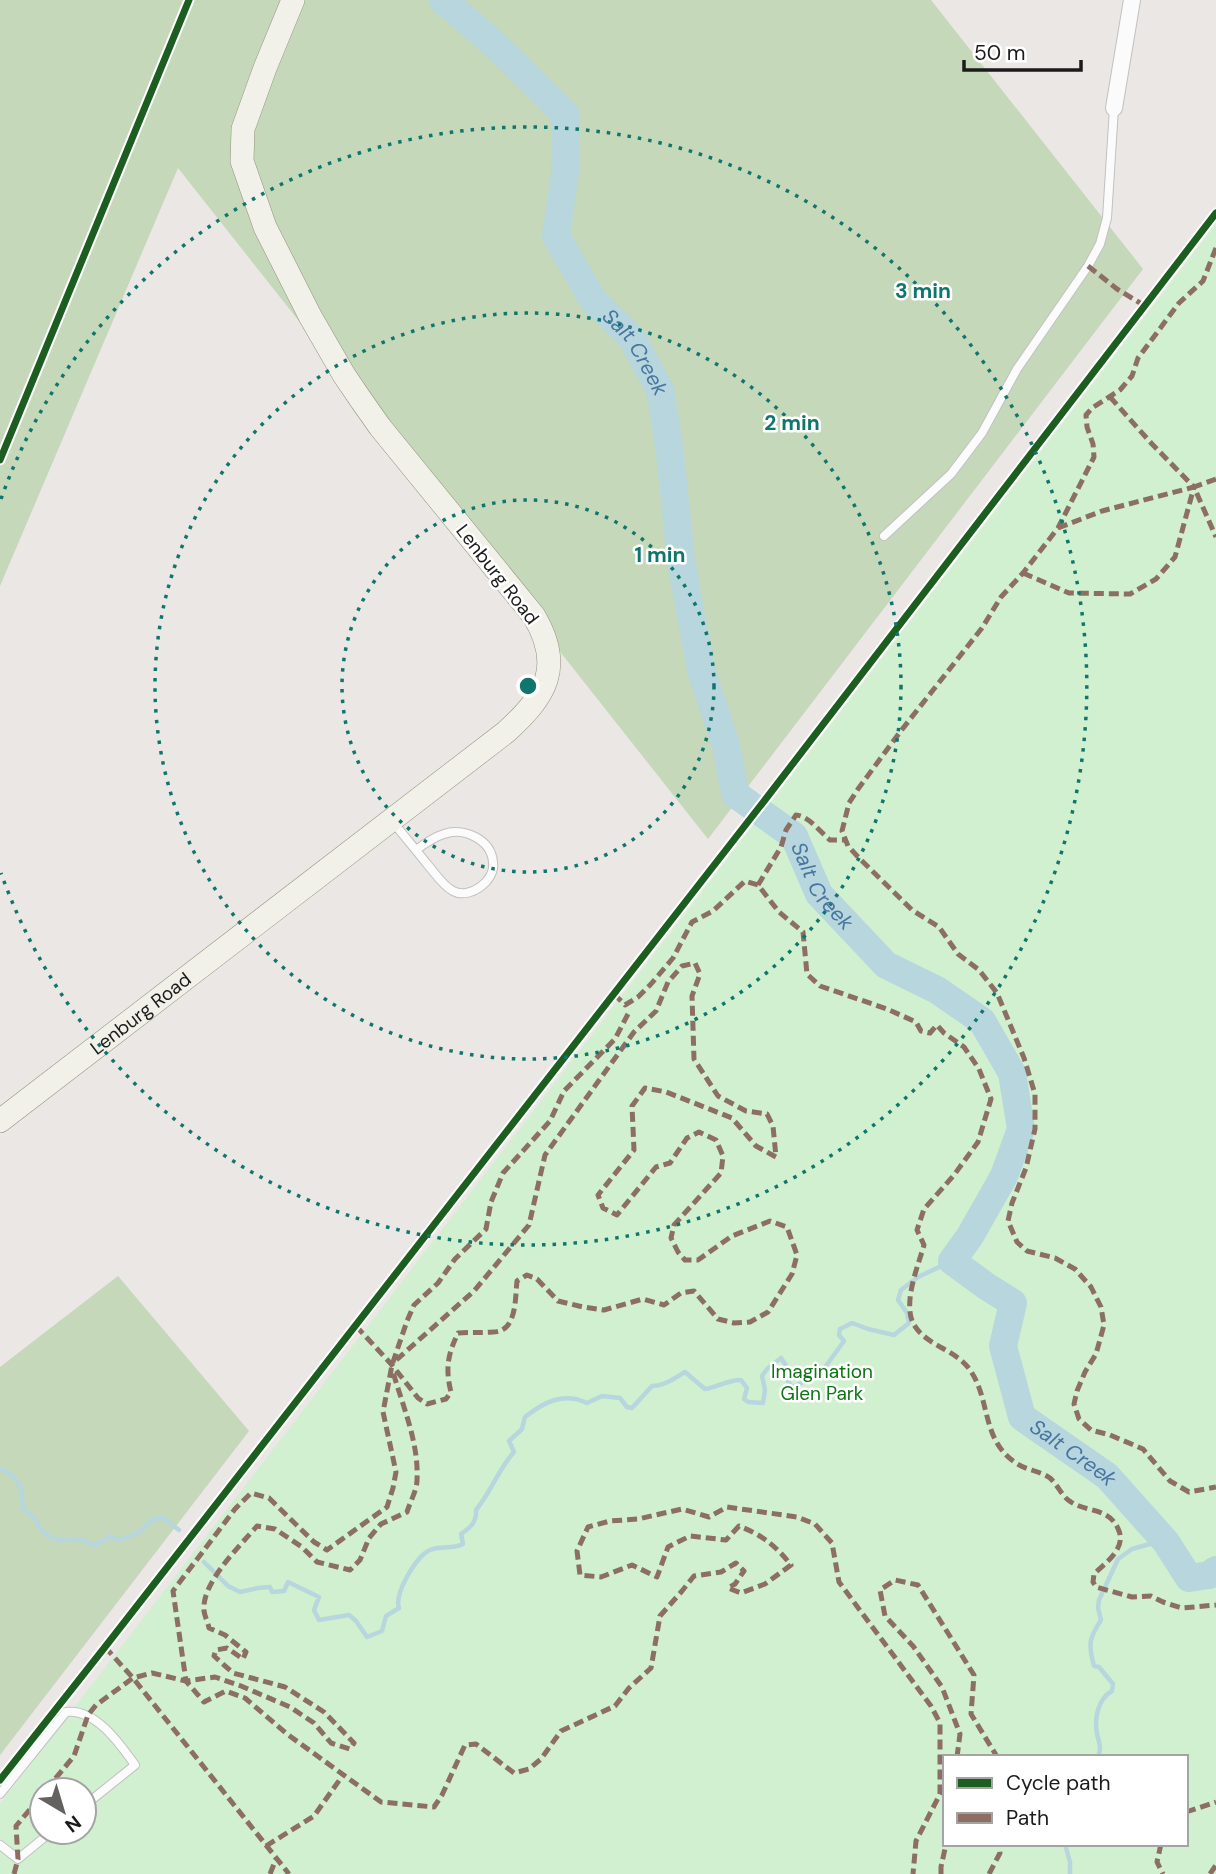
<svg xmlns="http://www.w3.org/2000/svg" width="1216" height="1874" viewBox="0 0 1216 1874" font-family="'DM Sans',sans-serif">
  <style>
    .forest { fill: #c5d8b9 }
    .park { fill: #d1f0d0; fill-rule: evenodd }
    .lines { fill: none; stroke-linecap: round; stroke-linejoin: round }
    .stream { stroke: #b7d6dd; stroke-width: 4.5 }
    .river { stroke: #b7d6dd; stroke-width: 28 }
    .lane-casing { stroke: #c2c1c0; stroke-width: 10 }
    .street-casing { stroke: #c2c1c0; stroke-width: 18 }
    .secondary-casing { stroke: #91927d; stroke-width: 24 }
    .lane { stroke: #fcfbfb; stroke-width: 8 }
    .street { stroke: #fcfbfb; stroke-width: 16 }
    .secondary { stroke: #f2f1e9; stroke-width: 23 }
    .quiet { stroke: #8d6e63; stroke-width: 5; stroke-dasharray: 10 5; stroke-linecap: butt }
    .cycleway-casing { stroke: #fff; stroke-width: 11 }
    .cycleway { stroke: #1b5e20; stroke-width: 7 }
    .ring { fill: none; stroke: #0f766e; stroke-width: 3.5; stroke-dasharray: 3.5 7 }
    .labels { text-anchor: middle; stroke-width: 5; stroke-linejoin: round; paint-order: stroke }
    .street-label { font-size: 19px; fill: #1b1b1b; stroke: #fff }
    .park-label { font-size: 19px; fill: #0d7514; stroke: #fff }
    .water-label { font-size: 21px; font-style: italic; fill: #4876a0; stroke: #fff }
    .centre { fill: #0f766e; stroke: #fff; stroke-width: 3.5 }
    .ring-label { font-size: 21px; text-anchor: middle; font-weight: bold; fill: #0f766e; stroke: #fff; stroke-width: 5; stroke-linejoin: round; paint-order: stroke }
  </style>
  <rect width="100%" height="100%" fill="#eae7e4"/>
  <g class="forest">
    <polygon points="0,0 931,0 1143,269 708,839 178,168 0,586"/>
    <polygon points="118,1276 249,1431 0,1755 0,1367"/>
  </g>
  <path class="park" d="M1216,224V1874H0V1804ZM945,1757H1186V1844H945ZM42,1790H84V1832H42Z"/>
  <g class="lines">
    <g class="stream">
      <path d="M0,1469C8,1472 17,1478 20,1486C23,1492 21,1501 24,1508C26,1513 32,1515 35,1519C37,1522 38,1526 40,1528C62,1553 73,1529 94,1546L111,1536L117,1540C135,1536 140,1533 153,1519L163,1518L179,1530"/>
      <path d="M204,1562L228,1586L240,1592L258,1588L270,1587L272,1592L284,1591L288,1582L319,1597L314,1610L319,1620L349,1615L356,1621L367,1637L382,1631L386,1616L399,1608C394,1594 416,1556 430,1550C440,1545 452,1550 463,1544L461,1534C470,1528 477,1522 476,1510C491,1492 498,1470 514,1452L509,1441L522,1429L525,1417C544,1402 563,1392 587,1403L602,1396L620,1398L627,1407L632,1408L652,1386C665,1386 675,1378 685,1372L705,1389C717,1387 728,1380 741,1380L747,1388L744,1399L748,1402L763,1403L765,1390L762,1376L767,1369L781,1358L791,1373L788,1381L792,1387L815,1377L823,1370L844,1341L839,1335L840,1329L852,1323L868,1329L894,1335L909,1323L907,1313L898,1300L901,1290L918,1277L952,1261"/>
      <path d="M1098,1757C1102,1747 1099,1743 1097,1734C1094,1718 1098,1699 1112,1691L1113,1684L1099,1667L1094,1666C1088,1645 1089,1638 1101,1620L1098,1608L1099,1600L1118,1559L1132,1549L1164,1540"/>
      <polyline points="1065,1844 1070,1862 1070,1874"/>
    </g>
    <path class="river" id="s1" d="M443,0L492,42L566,115L565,172L556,236L593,300L632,338L660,390L670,453L681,561L701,670L726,745L735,794L794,836L819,894L886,965L937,990L982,1021L1012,1073L1021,1129L1004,1176L970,1236L952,1261L986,1286L1013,1303L1003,1346L1022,1417L1107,1476L1166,1542L1189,1578L1209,1575L1216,1570"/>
    <g class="lane-casing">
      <g id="lane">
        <polyline points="884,536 951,474 982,433 1017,369 1088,266 1100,244 1107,218 1114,108"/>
        <path d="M393,822C404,836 416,850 427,864C435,873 442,885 453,891C469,900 496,881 493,862C491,839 463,827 444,834C434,837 424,844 416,850"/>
        <path d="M0,1794L66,1712C95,1708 120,1744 135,1765L84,1806"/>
        <polyline points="0,1845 18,1859 51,1832"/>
      </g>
    </g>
    <g class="street-casing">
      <polyline id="street" points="1114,108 1132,0"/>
    </g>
    <g class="secondary-casing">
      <g id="secondary">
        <path id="s2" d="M0,1121L506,732C546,696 564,667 534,616L380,427L361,400L344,375L310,316L265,227L242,161L243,129L265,68L293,0"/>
      </g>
    </g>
    <use href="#lane" class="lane"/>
    <use href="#street" class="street"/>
    <use href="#secondary" class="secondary"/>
    <g class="quiet">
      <polyline points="1216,248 1203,281 1179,303 1138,358 1132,376 1120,390 1092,408 1086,415 1087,427 1093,444 1094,457 1058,528 1023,573 1001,597 982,628 900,732 858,789 849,803 842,831 848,846 859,858 912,910 939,927 958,954 979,970 997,993 1024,1058 1035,1094 1035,1129 1026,1168 1012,1203 1008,1221 1017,1242 1027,1251 1055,1258 1075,1269 1091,1287 1101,1307 1104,1325 1096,1354 1085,1372 1077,1391 1074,1404 1079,1419 1091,1430 1110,1435 1143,1449 1170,1481 1189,1492 1216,1487"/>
      <polyline points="1088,266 1117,289 1145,306"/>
      <polyline points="1110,397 1152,444 1194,487"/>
      <polyline points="1216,479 1194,487 1216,537"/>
      <polyline points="1058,528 1102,511 1194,487"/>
      <polyline points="1023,573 1069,593 1130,594 1156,579 1175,557 1194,487"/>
      <path d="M758,885L781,847L786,830L796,815C809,816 820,832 830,840H845"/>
      <path d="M614,994L625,1005L638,997L651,984L673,958L692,922L713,911L745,881L758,885L779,912L803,932L807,974L820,986L887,1009L916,1022L921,1031L930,1033L937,1025L944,1033L964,1047L979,1069L991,1099L978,1142L954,1175L924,1209L917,1230L924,1245C918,1266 903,1302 913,1323C925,1346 956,1349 970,1370C991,1400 981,1440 1016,1463C1026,1470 1040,1471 1050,1478C1058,1485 1062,1497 1071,1502C1088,1513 1110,1507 1119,1531C1126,1549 1105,1563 1094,1574L1093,1582L1096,1587L1132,1597L1151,1596L1163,1602L1182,1608L1216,1605"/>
      <path d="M628,1014L615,1039L564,1091L550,1121L503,1173L491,1202L486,1229L455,1259L438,1283L414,1305L407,1321L392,1365L383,1412L396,1472L393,1488L387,1507L327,1550L314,1542L269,1498L251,1493L235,1509L173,1591L186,1681L204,1702L226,1691L245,1698L287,1734L381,1802L434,1807L442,1795L465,1745L476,1744L514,1773L529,1769L541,1759L561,1731L615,1706L629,1688L651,1668L660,1616L682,1591L694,1576L721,1572L736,1563L744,1571L735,1584L728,1588L741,1593L765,1584L791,1565C775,1545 762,1535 739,1526L726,1540L690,1536L668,1547L657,1577L632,1565L601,1577L580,1575L577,1551L588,1527L610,1521L638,1519L682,1509L709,1517L727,1507L797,1517L815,1524L832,1543L839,1582L931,1706L940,1723V1794L916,1841L913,1874"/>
      <path d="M356,1326L392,1365L418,1398L427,1404L446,1399L451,1392C445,1368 448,1354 458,1333C470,1332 481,1333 493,1332C517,1332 515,1299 517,1281L527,1275L537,1279L558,1301L583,1307L604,1310L643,1299L664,1305L681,1293L694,1291L718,1319L734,1323L750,1322L768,1312L792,1274L797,1255L787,1227L770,1221L732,1236L698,1260H685L678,1252L671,1238L674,1225L721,1173L723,1156L716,1140L699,1132L687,1138L670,1163L656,1167L617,1215L603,1208L598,1195L634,1150L632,1106L645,1088L666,1092L732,1118L756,1146L776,1157L773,1126L767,1114L746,1111L718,1096L694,1059L692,996L700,974L695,963L682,966L668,982L656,1011L634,1032L545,1155L529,1225L474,1291L394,1362"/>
      <polyline points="105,1647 133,1678 289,1874"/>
      <polyline points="957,1757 960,1734 942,1687 913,1646 885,1616 880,1590 895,1580 918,1585 974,1675 971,1714 996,1755 996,1757"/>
      <path d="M46,1790L74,1756L88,1715L96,1705L133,1678L152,1673L186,1681L215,1677L241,1686L290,1707L314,1723L331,1743L350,1749L354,1743L324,1712L285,1687L233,1673L214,1656L216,1650L227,1648L243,1659L246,1652L225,1635L209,1628C208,1623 205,1617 204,1611C201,1583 240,1546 257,1526L275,1529L302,1547L317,1562L350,1570L360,1560L369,1538L381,1524L407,1512C410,1502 417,1490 417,1480C419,1443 403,1407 393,1372"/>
      <polyline points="1186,1812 1216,1802"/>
      <polyline points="1161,1844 1157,1862 1163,1874"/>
      <polyline points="266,1846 314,1816 343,1775"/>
      <polyline points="14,1874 18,1859 16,1826 42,1795"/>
      <polyline points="270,1874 276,1859"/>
      <polyline points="941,1874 941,1867 946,1844"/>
      <polyline points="989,1874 1000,1853 999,1844"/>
      <polyline points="1210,1874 1216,1865"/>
    </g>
    <g class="cycleway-casing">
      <g id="cycleway">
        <polyline points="0,460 189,0"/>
        <polyline points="0,1780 105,1647 768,796 1216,213"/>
      </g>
    </g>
    <use href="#cycleway" class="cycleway"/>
  </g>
  <g class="ring">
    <circle cx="528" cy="686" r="186"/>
    <circle cx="528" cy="686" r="373"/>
    <path d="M1 499A559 559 0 1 1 1 873"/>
  </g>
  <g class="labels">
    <g class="street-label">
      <text transform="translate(498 574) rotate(52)" y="7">Lenburg Road</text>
      <text dy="7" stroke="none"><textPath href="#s2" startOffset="177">Lenburg Road</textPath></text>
    </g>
    <g class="park-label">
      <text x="822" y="1378">Imagination<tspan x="822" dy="22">Glen Park</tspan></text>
    </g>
    <g class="water-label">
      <text dy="7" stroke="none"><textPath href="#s1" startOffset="432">Salt Creek</textPath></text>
      <text dy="7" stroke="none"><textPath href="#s1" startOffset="1020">Salt Creek</textPath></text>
      <text dy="7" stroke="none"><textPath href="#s1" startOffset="1755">Salt Creek</textPath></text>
    </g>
  </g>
  <circle cx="528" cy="686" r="10" class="centre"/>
  <g class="ring-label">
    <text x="923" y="298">3 min</text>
    <text x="792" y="430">2 min</text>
    <text x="660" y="562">1 min</text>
  </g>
  <rect x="943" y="1755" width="245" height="91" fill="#ffffff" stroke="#a4a4a4" stroke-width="2"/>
  <rect x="957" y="1778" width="35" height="10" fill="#1b5e20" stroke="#a4a4a4" stroke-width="2"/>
  <text x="1006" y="1790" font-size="21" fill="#1b1b1b">Cycle path</text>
  <rect x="957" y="1813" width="35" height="10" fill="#8d6e63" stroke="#a4a4a4" stroke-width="2"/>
  <text x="1006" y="1825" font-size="21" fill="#1b1b1b">Path</text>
  <g transform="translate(63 1811) rotate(142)"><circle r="33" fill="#ffffff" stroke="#a4a4a4" stroke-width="2"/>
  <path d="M0-5L12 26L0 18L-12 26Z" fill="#636261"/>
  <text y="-10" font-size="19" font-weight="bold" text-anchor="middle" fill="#1b1b1b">N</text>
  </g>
  <path d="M964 60v10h117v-10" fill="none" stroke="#1b1b1b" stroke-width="3.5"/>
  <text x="974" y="60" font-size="21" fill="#1b1b1b" stroke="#ffffff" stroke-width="5" paint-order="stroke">50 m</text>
</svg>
